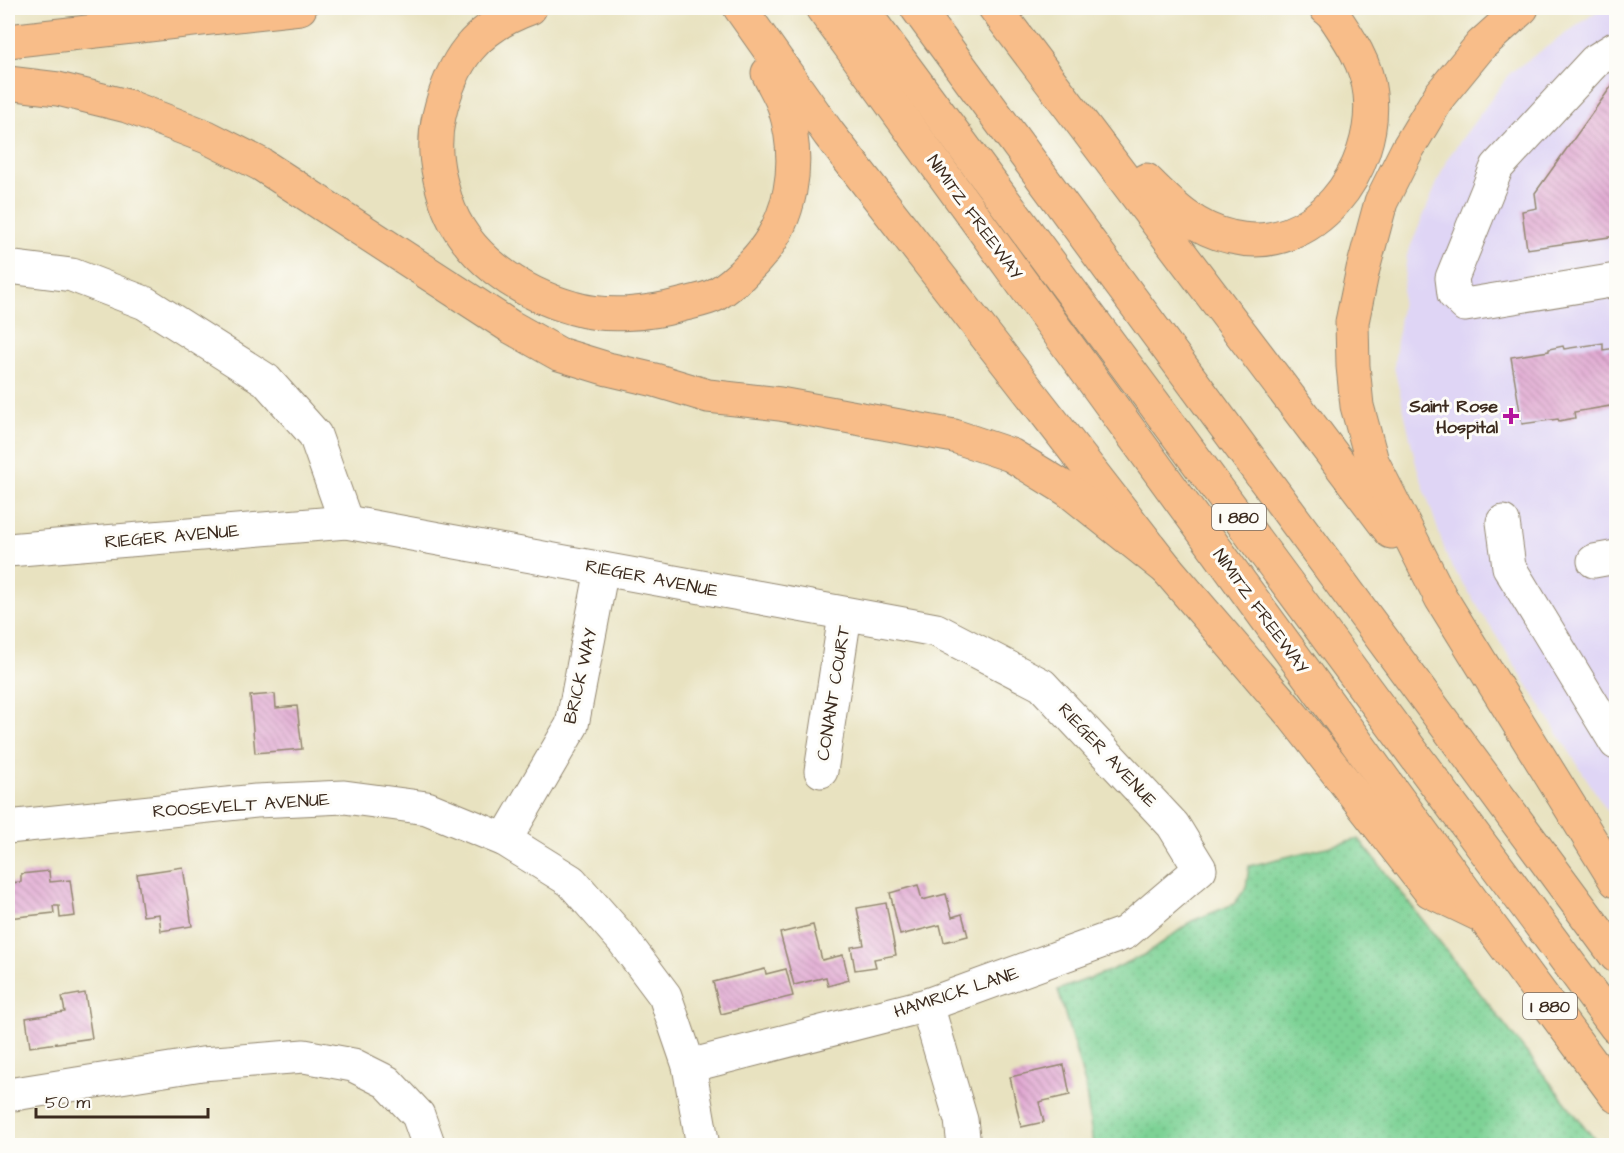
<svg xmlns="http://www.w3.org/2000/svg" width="1624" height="1153" viewBox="0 0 1624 1153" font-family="'Architects Daughter',sans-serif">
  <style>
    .built { fill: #dfd5f5 }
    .park { fill: url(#park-dots); stroke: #5c7e5a; stroke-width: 1.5 }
    .building { fill: url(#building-back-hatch) }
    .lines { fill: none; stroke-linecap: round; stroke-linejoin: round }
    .minor-casing { stroke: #92866f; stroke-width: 35 }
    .major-casing { stroke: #92866f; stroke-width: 35 }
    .highway-casing { stroke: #92866f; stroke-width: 35 }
    .minor { stroke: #fff; stroke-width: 33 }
    .major { stroke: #f8bd89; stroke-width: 33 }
    .highway { stroke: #f8bd89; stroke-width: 33 }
    .poi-dot { fill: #b5179e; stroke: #fdfcf7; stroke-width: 2 }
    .labels { text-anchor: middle; stroke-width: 6; stroke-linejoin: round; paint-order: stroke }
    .shield { fill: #fdfcf7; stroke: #75695f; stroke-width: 1.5 }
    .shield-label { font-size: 16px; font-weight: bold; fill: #3b2a1e }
    .street-label { font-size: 18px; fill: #3b2a1e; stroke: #fdfcf7 }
    .poi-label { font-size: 18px; font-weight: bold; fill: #3b2a1e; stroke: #fdfcf7; text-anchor: end }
  </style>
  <defs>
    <pattern id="park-dots" width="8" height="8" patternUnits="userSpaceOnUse" patternTransform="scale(1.5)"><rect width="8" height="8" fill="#7dd295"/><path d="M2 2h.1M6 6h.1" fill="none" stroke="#6db480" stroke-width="1.8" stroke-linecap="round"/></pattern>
    <pattern id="building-back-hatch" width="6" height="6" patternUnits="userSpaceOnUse" patternTransform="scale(1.5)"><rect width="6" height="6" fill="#dfa4d0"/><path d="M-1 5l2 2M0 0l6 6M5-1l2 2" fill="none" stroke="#b686a8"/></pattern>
  </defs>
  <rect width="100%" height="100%" fill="#fdfcf7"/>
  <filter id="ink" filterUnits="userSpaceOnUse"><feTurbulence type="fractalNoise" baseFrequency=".0167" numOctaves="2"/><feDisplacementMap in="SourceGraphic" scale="12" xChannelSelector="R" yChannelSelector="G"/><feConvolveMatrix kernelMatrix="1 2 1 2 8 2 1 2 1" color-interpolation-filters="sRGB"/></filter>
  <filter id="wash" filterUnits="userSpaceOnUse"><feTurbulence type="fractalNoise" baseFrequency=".008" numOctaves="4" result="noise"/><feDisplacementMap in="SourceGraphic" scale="24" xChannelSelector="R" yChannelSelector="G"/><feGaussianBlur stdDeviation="1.35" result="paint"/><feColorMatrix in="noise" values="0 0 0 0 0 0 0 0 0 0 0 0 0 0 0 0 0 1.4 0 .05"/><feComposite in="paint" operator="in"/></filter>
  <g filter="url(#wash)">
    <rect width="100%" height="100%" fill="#e8e2c0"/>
    <polygon class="built" points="1602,8 1616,8 1616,825 1448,560 1416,464 1394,367 1407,255 1447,159 1511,72"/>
    <polygon class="park" points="1359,839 1599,1145 1093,1145 1085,1084 1058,990 1109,971 1148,953 1192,921 1234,904 1246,888 1249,866"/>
    <g id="blocks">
      <g class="building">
        <polygon points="1613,84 1616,84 1616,236 1527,249 1522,211 1537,208 1535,193"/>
        <polygon points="1603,343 1603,350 1616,348 1616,394 1615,394 1616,405 1574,412 1575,418 1559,421 1558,419 1522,424 1511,357 1549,351 1549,349 1563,346 1564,349"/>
        <polygon points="275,694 276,708 297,706 302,749 255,753 250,696"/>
        <polygon points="183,867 192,926 161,931 159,914 143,916 137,874"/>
        <polygon points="49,871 50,882 70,880 75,916 60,918 59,906 53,906 54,913 8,918 8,883 21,882 21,874"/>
        <polygon points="918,885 922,900 946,894 952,917 962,914 968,936 944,942 940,925 900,935 890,893"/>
        <polygon points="886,903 896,955 874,959 876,967 855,970 851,947 864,945 857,908"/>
        <polygon points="813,925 822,960 843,955 849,980 828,986 826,977 794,985 780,933"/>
        <polygon points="765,969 766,974 786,969 793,996 721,1014 713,982"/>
        <polygon points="85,993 92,1038 30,1047 26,1018 65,1012 62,997"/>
        <polygon points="1064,1065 1070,1095 1039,1102 1044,1122 1021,1127 1010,1077"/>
      </g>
    </g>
  </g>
  <g filter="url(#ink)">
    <use href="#blocks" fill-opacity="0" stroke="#92866f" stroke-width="1.5"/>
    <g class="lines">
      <g class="minor-casing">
        <g id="minor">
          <polyline points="1616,48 1595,61 1497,167 1452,278 1454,294 1465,305 1616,280"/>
          <polyline points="8,267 72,275 145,303 266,380 315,435 346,522"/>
          <polyline points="1503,522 1509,567 1616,743"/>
          <polyline points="8,550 346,522 936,630 1042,685 1173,825 1200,869 1125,933 927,1005 689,1066"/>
          <polyline points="1594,561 1616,557"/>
          <polyline points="821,771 845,615"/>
          <polyline points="8,827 256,801 344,797 427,808 505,840 571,881 623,940 665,996 689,1066 703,1146"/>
          <polyline points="505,840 572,725 602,569"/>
          <polyline points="927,1005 961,1120 964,1146"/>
          <polyline points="8,1095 202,1064 304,1056 353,1065 387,1082 418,1115 429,1146"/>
        </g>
      </g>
      <g class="major-casing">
        <polyline id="major" points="8,41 300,8"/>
      </g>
      <g class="highway-casing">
        <g id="highway">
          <path d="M530,8C475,28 452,60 439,116C432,147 437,172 446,201C464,256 519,293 573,308C606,318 648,314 681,305C692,302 705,300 715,295C729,287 740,277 750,266C793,224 802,162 784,106C780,95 773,84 768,73"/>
          <polyline points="740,8 829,134 1167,569 1293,716 1430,891 1480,915"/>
          <polyline points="822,8 1483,916 1616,1096"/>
          <polyline points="861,8 1616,1027"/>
          <polyline points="917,8 1616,956"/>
          <polyline points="995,8 1391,532"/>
          <polyline points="1522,8 1481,45 1440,95 1407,150 1381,202 1363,269 1352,322 1353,366 1357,406 1372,461 1441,598 1616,881"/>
          <polyline points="8,83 58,89 127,106 207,137 262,165 511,327 559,354 608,369 655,380 708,396 780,404 954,436 1011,455 1068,490 1167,569"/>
          <path d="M1146,180C1171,205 1194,229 1231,237C1314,257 1378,170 1370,94C1367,64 1349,38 1332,13L1326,8"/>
        </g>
      </g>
      <use href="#minor" class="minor"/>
      <use href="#major" class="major"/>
      <use href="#highway" class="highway"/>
    </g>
  </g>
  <path class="poi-dot" d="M1508 407h6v6h6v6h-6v6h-6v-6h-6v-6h6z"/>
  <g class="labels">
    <g class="shield">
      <rect x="1212" y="504" width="54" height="26" rx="4.5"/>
      <rect x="1523" y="993" width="54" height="26" rx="4.5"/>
    </g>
    <g class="shield-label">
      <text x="1239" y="523">I 880</text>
      <text x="1550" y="1012">I 880</text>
    </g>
    <g class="street-label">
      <text transform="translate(975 217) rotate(54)" y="6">NIMITZ FREEWAY</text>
      <text transform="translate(172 536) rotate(-5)" y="6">RIEGER AVENUE</text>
      <text transform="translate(652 578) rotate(11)" y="6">RIEGER AVENUE</text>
      <text transform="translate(1261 611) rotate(54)" y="6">NIMITZ FREEWAY</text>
      <text transform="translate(580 676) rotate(-77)" y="6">BRICK WAY</text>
      <text transform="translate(833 693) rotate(-81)" y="6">CONANT COURT</text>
      <text transform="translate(1108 755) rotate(47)" y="6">RIEGER AVENUE</text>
      <text transform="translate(241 805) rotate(-4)" y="6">ROOSEVELT AVENUE</text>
      <text transform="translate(956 992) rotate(-18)" y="6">HAMRICK LANE</text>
    </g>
    <g class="poi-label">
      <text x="1498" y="412">Saint Rose<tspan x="1498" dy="21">Hospital</tspan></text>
    </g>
  </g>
  <rect width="1624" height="1153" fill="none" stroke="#fdfcf7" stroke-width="30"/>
  <path d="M36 1108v9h172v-9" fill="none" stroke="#3b2a1e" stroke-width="3"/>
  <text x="45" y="1108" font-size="18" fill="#3b2a1e" stroke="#fdfcf7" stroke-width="4.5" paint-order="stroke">50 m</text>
</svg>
